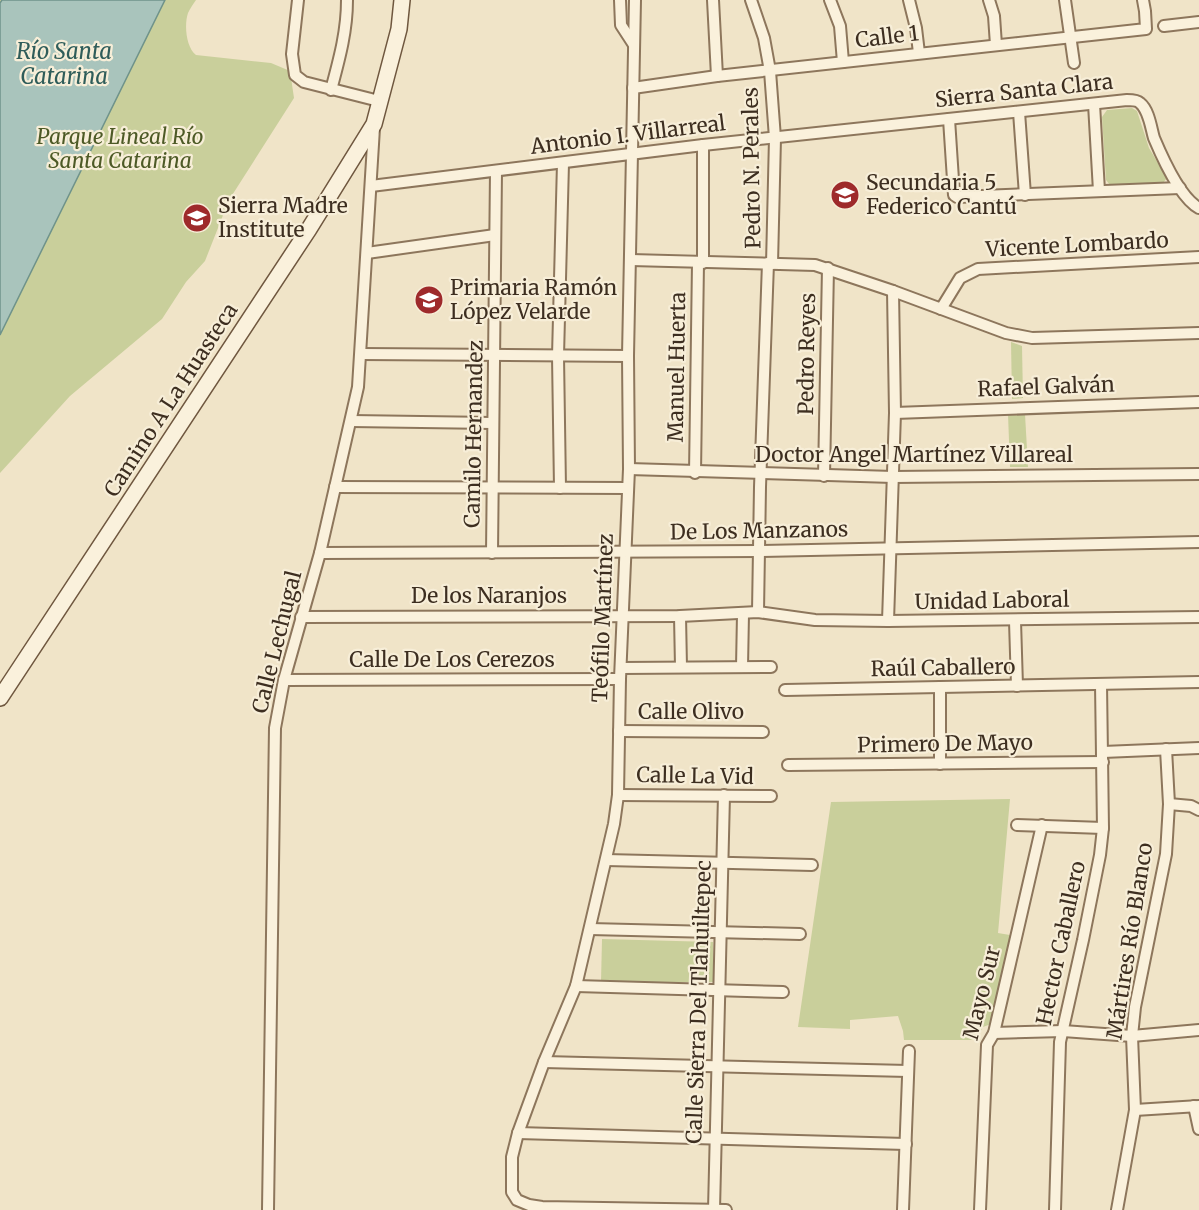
<svg xmlns="http://www.w3.org/2000/svg" width="1199" height="1210" viewBox="0 0 1199 1210" font-family="Merriweather,serif">
  <style>
    .green { fill: #c9cf9b }
    .water { fill: #a9c4bc; stroke: #6f938a; stroke-width: 1.5 }
    .lines { fill: none; stroke-linecap: round; stroke-linejoin: round }
    .street-casing { stroke: #8d765c; stroke-width: 14 }
    .secondary-casing { stroke: #6f573f; stroke-width: 18 }
    .street { stroke: #faf1dc; stroke-width: 10 }
    .secondary { stroke: #faf1dc; stroke-width: 15 }
    .labels { text-anchor: middle; stroke-width: 4.5; stroke-linejoin: round; paint-order: stroke }
    .street-label { font-size: 21px; fill: #3d2e20; stroke: #f7eed8 }
    .park-label { font-size: 21px; font-style: italic; fill: #4d5a26; stroke: #f7eed8 }
    .poi-label { font-size: 21px; fill: #3d2e20; stroke: #f7eed8; text-anchor: start }
    .water-label { font-size: 22px; font-style: italic; fill: #2f5d5a; stroke: #f7eed8 }
  </style>
  <rect width="100%" height="100%" fill="#f0e4c8"/>
  <g class="green">
    <path d="M0,0H196C193,4 190,9 188,13C184,25 186,47 196,55L271,63L290,71L294,98L229,200L205,261L186,282L162,319L70,396L0,473Z"/>
    <polygon points="1132,108 1137,111 1149,148 1167,178 1163,183 1110,185 1106,180 1102,117 1107,110"/>
    <polygon points="1011,342 1022,346 1023,398 1012,399"/>
    <polygon points="1008,414 1025,414 1028,467 1010,467"/>
    <polygon points="1010,799 998,933 1010,935 991,1024 983,1027 976,1040 904,1040 903,1031 898,1016 850,1020 850,1029 798,1027 831,802"/>
    <polygon points="602,939 713,942 713,982 601,982"/>
  </g>
  <polygon class="water" points="2,0 165,0 0,335 0,3"/>
  <g class="lines">
    <g class="street-casing">
      <g id="street">
        <polyline points="298,0 292,54 295,75 304,82 379,101"/>
        <polyline points="620,0 621,25 634,45"/>
        <polyline points="635,0 628,356 629,469 620,679 618,795 614,824 576,986 544,1062 518,1133 512,1157 512,1192 517,1200 529,1205 542,1207 726,1210"/>
        <polyline points="713,0 717,76"/>
        <polyline points="751,0 764,38 770,71 775,138 772,264"/>
        <polyline points="830,0 840,26 843,62"/>
        <polyline points="909,0 916,28 919,53"/>
        <polyline points="989,0 994,16 996,45"/>
        <polyline points="1065,0 1074,63"/>
        <polyline points="1164,26 1199,22"/>
        <polyline points="633,88 717,76 1146,29 1145,11 1143,0"/>
        <path d="M331,90C339,60 347,32 347,0"/>
        <polyline points="1094,104 1099,191"/>
        <polyline points="1019,112 1025,195"/>
        <polyline points="949,119 954,195 957,197 1180,188"/>
        <path d="M371,186L703,145L1127,100C1131,100 1137,100 1140,103C1149,110 1151,128 1154,138C1162,157 1180,198 1199,208"/>
        <polyline points="367,253 495,235"/>
        <polyline points="631,260 815,265 893,291 1006,333 1032,338 1199,333"/>
        <polyline points="703,263 703,145"/>
        <polyline points="941,309 960,278 978,269 1199,257"/>
        <polyline points="361,354 628,356"/>
        <polyline points="895,413 1199,402"/>
        <polyline points="351,421 492,423"/>
        <polyline points="629,469 893,477 1199,474"/>
        <polyline points="695,473 698,263"/>
        <polyline points="824,476 828,268"/>
        <polyline points="335,487 628,488"/>
        <polyline points="560,488 558,356 563,163"/>
        <polyline points="320,553 759,551 1199,542"/>
        <polyline points="492,553 496,171"/>
        <polyline points="758,612 760,487 768,263"/>
        <polyline points="680,616 681,667"/>
        <polyline points="301,617 680,616 758,612 815,620 888,621 1199,617"/>
        <polyline points="888,621 895,413 893,291"/>
        <polyline points="1015,621 1017,686"/>
        <polyline points="742,667 743,614"/>
        <polyline points="621,668 771,667"/>
        <polyline points="284,680 620,679"/>
        <polyline points="785,690 1199,682"/>
        <polyline points="619,731 763,732"/>
        <polyline points="1103,752 1199,748"/>
        <polyline points="940,764 940,687"/>
        <polyline points="788,765 1103,762"/>
        <polyline points="618,795 771,796"/>
        <polyline points="1169,804 1191,806 1199,810"/>
        <polyline points="1017,825 1103,828"/>
        <polyline points="606,860 812,865"/>
        <polyline points="590,929 800,934"/>
        <polyline points="576,986 783,992"/>
        <polyline points="994,1033 1063,1031 1132,1036 1199,1030"/>
        <polyline points="544,1062 908,1071"/>
        <polyline points="1194,1106 1199,1129"/>
        <polyline points="1135,1110 1199,1106"/>
        <polyline points="518,1133 906,1144"/>
        <polyline points="268,1210 275,728 284,680 320,553 358,387 374,128"/>
        <polyline points="714,1210 724,795"/>
        <polyline points="903,1210 909,1051"/>
        <polyline points="980,1210 987,1045 994,1033 1042,825"/>
        <polyline points="1055,1210 1060,1042 1083,940 1100,855 1103,828 1101,684"/>
        <polyline points="1117,1210 1135,1110 1132,1036 1135,1007 1166,854 1169,804 1166,749"/>
      </g>
    </g>
    <g class="secondary-casing">
      <polyline id="secondary" points="0,698 309,229 374,124 399,29 402,0"/>
    </g>
    <use href="#street" class="street"/>
    <use href="#secondary" class="secondary"/>
  </g>
  <defs>
    <g id="school-disc" transform="scale(1.5)"><circle r="9.5" fill="#9e2a2b" stroke="#f7eed8"/><path d="M0-5L7-2L0 1L-7-2ZM-4 1L0 2.5L4 1V4Q0 6-4 4Z" fill="#fff"/></g>
  </defs>
  <g fill-rule="evenodd">
    <use href="#school-disc" x="845" y="195"/>
    <use href="#school-disc" x="197" y="218"/>
    <use href="#school-disc" x="429" y="300"/>
  </g>
  <g class="labels">
    <g class="street-label">
      <text transform="translate(887 37) rotate(-7)" y="7">Calle 1</text>
      <text transform="translate(1024 91) rotate(-6)" y="7">Sierra Santa Clara</text>
      <text transform="translate(628 135) rotate(-7)" y="7">Antonio I. Villarreal</text>
      <text transform="translate(752 168) rotate(-91)" y="7">Pedro N. Perales</text>
      <text transform="translate(1077 245) rotate(-3)" y="7">Vicente Lombardo</text>
      <text transform="translate(807 354) rotate(-89)" y="7">Pedro Reyes</text>
      <text transform="translate(677 367) rotate(-89)" y="7">Manuel Huerta</text>
      <text transform="translate(1046 387) rotate(-2)" y="7">Rafael Galván</text>
      <text transform="translate(171 400) rotate(-57)" y="7">Camino A La Huasteca</text>
      <text transform="translate(474 434) rotate(-89)" y="7">Camilo Hernandez</text>
      <text x="914" y="462">Doctor Angel Martínez Villareal</text>
      <text transform="translate(759 531) rotate(-1)" y="7">De Los Manzanos</text>
      <text x="489" y="603">De los Naranjos</text>
      <text transform="translate(992 601) rotate(-1)" y="7">Unidad Laboral</text>
      <text transform="translate(603 618) rotate(-88)" y="7">Teófilo Martínez</text>
      <text transform="translate(277 642) rotate(-76)" y="7">Calle Lechugal</text>
      <text x="452" y="667">Calle De Los Cerezos</text>
      <text transform="translate(943 668) rotate(-1)" y="7">Raúl Caballero</text>
      <text x="691" y="719">Calle Olivo</text>
      <text transform="translate(945 744) rotate(-1)" y="7">Primero De Mayo</text>
      <text transform="translate(695 776) rotate(1)" y="7">Calle La Vid</text>
      <text transform="translate(1130 941) rotate(-81)" y="7">Mártires Río Blanco</text>
      <text transform="translate(1061 943) rotate(-78)" y="7">Hector Caballero</text>
      <text transform="translate(982 993) rotate(-76)" y="7">Mayo Sur</text>
      <text transform="translate(699 1002) rotate(-88)" y="7">Calle Sierra Del Tlahuiltepec</text>
    </g>
    <g class="park-label">
      <text x="120" y="144">Parque Lineal Río<tspan x="120" dy="24">Santa Catarina</tspan></text>
    </g>
    <g class="poi-label">
      <text x="866" y="190">Secundaria 5<tspan x="866" dy="24">Federico Cantú</tspan></text>
      <text x="218" y="213">Sierra Madre<tspan x="218" dy="24">Institute</tspan></text>
      <text x="450" y="295">Primaria Ramón<tspan x="450" dy="24">López Velarde</tspan></text>
    </g>
    <g class="water-label">
      <text x="64" y="59">Río Santa<tspan x="64" dy="25">Catarina</tspan></text>
    </g>
  </g>
</svg>
